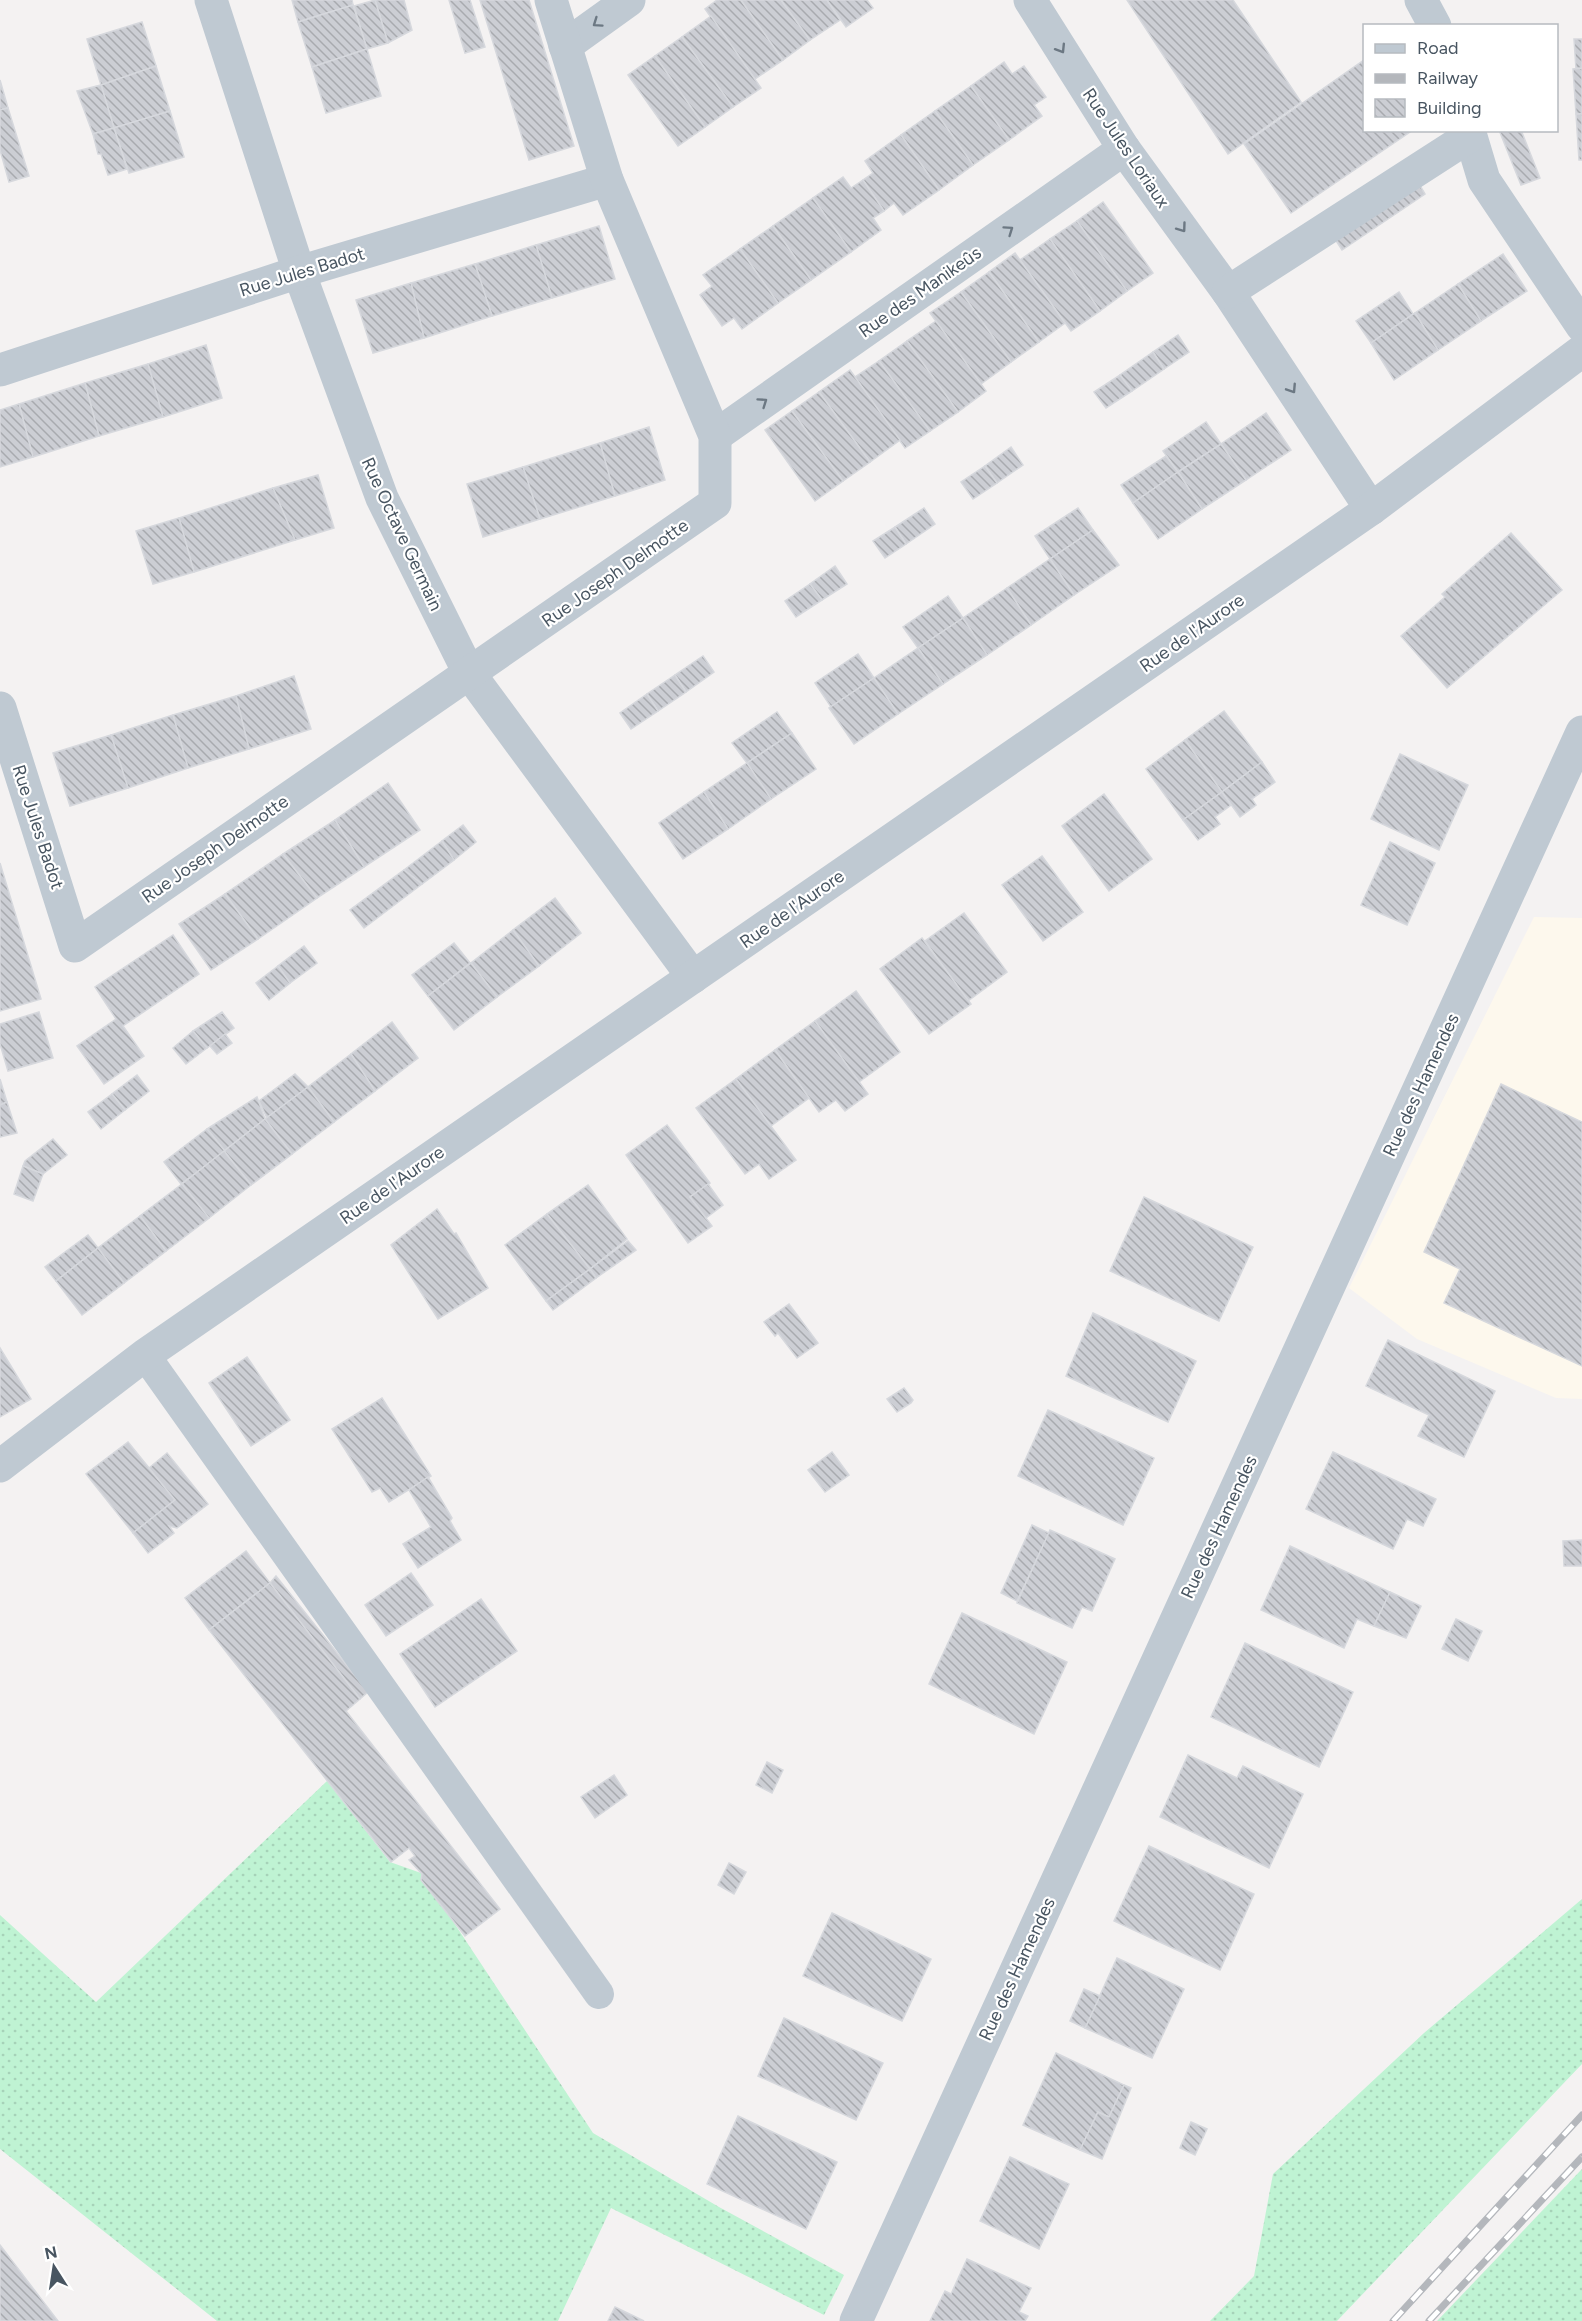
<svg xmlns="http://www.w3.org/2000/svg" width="1582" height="2321" viewBox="0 0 1582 2321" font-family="Figtree,sans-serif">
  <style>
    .commercial { fill: #fdf8ed }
    .grass { fill: url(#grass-dots) }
    .building { fill: url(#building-back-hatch); stroke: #d6d8dd; stroke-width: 1.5 }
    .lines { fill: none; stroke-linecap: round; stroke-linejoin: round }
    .service { stroke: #bfc9d2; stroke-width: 30 }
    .minor { stroke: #bfc9d2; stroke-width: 33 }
    .rail-casing { stroke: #b4b7bc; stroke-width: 7 }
    .rail { stroke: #fff; stroke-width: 4.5; stroke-dasharray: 14; stroke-linecap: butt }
    .oneway { stroke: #6c7883 }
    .labels { text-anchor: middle; stroke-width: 4.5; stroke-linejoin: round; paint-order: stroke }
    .street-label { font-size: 18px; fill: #485561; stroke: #fff }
  </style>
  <defs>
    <pattern id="grass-dots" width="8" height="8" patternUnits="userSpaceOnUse" patternTransform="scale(1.5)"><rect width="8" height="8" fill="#bff3d3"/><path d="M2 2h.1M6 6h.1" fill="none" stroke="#a6d2b8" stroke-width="1.8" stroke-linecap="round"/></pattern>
    <pattern id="building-back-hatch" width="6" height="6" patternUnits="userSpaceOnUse" patternTransform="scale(1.5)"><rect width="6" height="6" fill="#ccced4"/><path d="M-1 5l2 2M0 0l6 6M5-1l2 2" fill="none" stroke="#a8aaaf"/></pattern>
  </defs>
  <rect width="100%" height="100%" fill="#f4f2f2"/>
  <polygon class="commercial" points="1534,917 1582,918 1582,1399 1556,1398 1417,1339 1349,1288"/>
  <g class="grass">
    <polygon points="327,1781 390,1862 421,1873 593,2133 719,2207 844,2275 824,2315 611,2208 558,2321 217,2321 0,2149 0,1915 96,2002"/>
    <polygon points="1582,1899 1582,2064 1337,2321 1210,2321 1254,2276 1273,2174 1424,2033"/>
    <polygon points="1582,2169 1582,2321 1437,2321"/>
  </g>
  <g class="building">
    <polygon points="292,0 352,0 353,5 298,22"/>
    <polygon points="375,0 404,0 412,30 388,43"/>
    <polygon points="375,0 388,43 367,49 354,6"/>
    <polygon points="449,0 470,0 485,47 465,53"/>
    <polygon points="480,0 529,0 574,146 529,160"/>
    <polygon points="717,0 741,0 783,60 755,79 705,9"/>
    <polygon points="741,0 781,0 810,40 783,60"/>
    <polygon points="781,0 827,0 840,20 810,40"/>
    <polygon points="827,0 867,0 873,8 846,27"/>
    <polygon points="1127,0 1233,0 1301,102 1228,154"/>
    <polygon points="353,5 367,49 312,67 298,22"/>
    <polygon points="711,16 761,88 733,107 682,37"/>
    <polygon points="142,22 156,66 101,85 87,39"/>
    <polygon points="682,37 733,107 705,127 655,56"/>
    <polygon points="1574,39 1582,39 1582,68 1576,69"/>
    <polygon points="367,49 381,96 326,113 312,67"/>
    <polygon points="655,56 705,127 678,146 628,75"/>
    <polygon points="1364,60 1364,130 1413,130 1291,213 1244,144"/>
    <polygon points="1004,62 1012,74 1024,66 1046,97 1034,105 1042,116 1009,140 971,86"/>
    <polygon points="156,66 170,111 114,128 101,85"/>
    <polygon points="1582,68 1582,114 1576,114 1573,69"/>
    <polygon points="0,80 8,108 0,110"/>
    <polygon points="101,85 114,128 93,134 77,91"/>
    <polygon points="971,86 1009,140 973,165 935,111"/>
    <polygon points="8,108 29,176 9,182 0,150 0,110"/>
    <polygon points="170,111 184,157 129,173 114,128"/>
    <polygon points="935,111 973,165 939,190 901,135"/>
    <polygon points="1576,114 1582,114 1582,160 1579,160"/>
    <polygon points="114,128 127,169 108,175 101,154 98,154 93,134"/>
    <polygon points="1499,130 1521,130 1540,178 1521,185"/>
    <polygon points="901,135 939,190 903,215 894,203 884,211 863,180 873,173 865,161"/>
    <polygon points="843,177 851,188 863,180 884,211 873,218 881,230 851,252 813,198"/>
    <polygon points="1415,177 1425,194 1342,250 1331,233"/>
    <polygon points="813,198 851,252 811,280 773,226"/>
    <polygon points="1103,202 1153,273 1127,291 1077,221"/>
    <polygon points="1077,221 1127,291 1100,311 1050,239"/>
    <polygon points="599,226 615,279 552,298 536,245"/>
    <polygon points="773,226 811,280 778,303 740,249"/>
    <polygon points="1050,239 1100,311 1071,331 1020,260"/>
    <polygon points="536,245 552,298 492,316 475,264"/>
    <polygon points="740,249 778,303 742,329 734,318 722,326 700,295 712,286 703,275"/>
    <polygon points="1015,253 1065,323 1039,342 989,272"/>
    <polygon points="1503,254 1527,291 1481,321 1458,284"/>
    <polygon points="475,264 492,316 424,338 411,283"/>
    <polygon points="989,272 1039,342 1011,362 961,292"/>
    <polygon points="411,283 424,338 373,353 356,300"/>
    <polygon points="1458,284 1481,321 1438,350 1415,313"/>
    <polygon points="961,292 1011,362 981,384 930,313"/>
    <polygon points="1399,292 1413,314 1371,343 1356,321"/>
    <polygon points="1415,313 1438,350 1394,380 1371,343"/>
    <polygon points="936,321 986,391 958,412 907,341"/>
    <polygon points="1178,335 1189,352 1164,369 1153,352"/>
    <polygon points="907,341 958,412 930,431 879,361"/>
    <polygon points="206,345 222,398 163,417 148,364"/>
    <polygon points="1153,352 1164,369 1132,391 1120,375"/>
    <polygon points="879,361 930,431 905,448 855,377"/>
    <polygon points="148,364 163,417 99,436 85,383"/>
    <polygon points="850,370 900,440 870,462 819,392"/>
    <polygon points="1120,375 1132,391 1106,408 1094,392"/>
    <polygon points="85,383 99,436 33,457 19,404"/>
    <polygon points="819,392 870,462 843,481 792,411"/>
    <polygon points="19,404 33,457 0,467 0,410"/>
    <polygon points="792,411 843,481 815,501 765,430"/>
    <polygon points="1266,413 1291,450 1246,480 1221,444"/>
    <polygon points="1206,422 1221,444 1178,472 1163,451"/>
    <polygon points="649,427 665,480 615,496 600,443"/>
    <polygon points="600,443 615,496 540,519 523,467"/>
    <polygon points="1221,444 1246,480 1202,509 1178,472"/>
    <polygon points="1011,447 1023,465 997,483 985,466"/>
    <polygon points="1166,456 1178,472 1133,503 1121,485"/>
    <polygon points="985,466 997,483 973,499 961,482"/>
    <polygon points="523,467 540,519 483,537 467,484"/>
    <polygon points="1178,472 1202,509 1158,539 1133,503"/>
    <polygon points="318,475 334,528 295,540 273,488"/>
    <polygon points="273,488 295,540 194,572 179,518"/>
    <polygon points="924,508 935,524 906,544 895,527"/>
    <polygon points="1078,508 1093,530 1050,559 1035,536"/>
    <polygon points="179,518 194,572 153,584 136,531"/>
    <polygon points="895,527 906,544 885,558 873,541"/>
    <polygon points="1093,530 1119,565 1074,595 1050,559"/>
    <polygon points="1511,533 1562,590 1447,688 1401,636 1445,597 1442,594"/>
    <polygon points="1050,559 1074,595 1031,625 1007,588"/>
    <polygon points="835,566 847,584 822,600 810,584"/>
    <polygon points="810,584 822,600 796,617 785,601"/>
    <polygon points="1007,588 1031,625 987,655 963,618"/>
    <polygon points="948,596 963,618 918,648 903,627"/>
    <polygon points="963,618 987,655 943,684 918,648"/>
    <polygon points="918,648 943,684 898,714 874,678"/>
    <polygon points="858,654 874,678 831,707 815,683"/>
    <polygon points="703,656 714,672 686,692 675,675"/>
    <polygon points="675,675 686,692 658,711 647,694"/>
    <polygon points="294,676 311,729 249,749 236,696"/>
    <polygon points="874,678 898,714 854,744 829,708"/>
    <polygon points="647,694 658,711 631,729 620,713"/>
    <polygon points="236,696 249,749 188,768 173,715"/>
    <polygon points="1224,711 1262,762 1222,792 1185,740"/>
    <polygon points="777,712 792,733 747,763 732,743"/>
    <polygon points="173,715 188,768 128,788 111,735"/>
    <polygon points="792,733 816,769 771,799 747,763"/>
    <polygon points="111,735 128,788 70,806 53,753"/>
    <polygon points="1185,740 1222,792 1183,820 1146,769"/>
    <polygon points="1400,754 1468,785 1439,850 1371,819"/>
    <polygon points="1262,762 1275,782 1252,799 1256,805 1240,817 1222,792"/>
    <polygon points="747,763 771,799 728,829 704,792"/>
    <polygon points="388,783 420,830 364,867 335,820"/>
    <polygon points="704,792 728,829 683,859 659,823"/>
    <polygon points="1222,792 1231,805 1215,817 1220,824 1198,840 1183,820"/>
    <polygon points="1104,794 1152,859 1109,891 1062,826"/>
    <polygon points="335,820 364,867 317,898 283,854"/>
    <polygon points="463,825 476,842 454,860 442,841"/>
    <polygon points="442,841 454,860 422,884 404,870"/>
    <polygon points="1390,842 1435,863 1407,925 1361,905"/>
    <polygon points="283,854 317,898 258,939 225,894"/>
    <polygon points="1042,856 1083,912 1043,941 1002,885"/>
    <polygon points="0,863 41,999 0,1011"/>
    <polygon points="404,870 422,884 364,928 350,910"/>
    <polygon points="225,894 258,939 211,970 179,924"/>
    <polygon points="555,898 581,933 539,966 513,930"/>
    <polygon points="964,913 1007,972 968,1001 925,941"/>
    <polygon points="513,930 539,966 497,997 471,963"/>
    <polygon points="173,935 199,974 123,1026 144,1056 104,1084 77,1046 116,1019 95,987"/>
    <polygon points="922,938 971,1004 929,1034 880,969"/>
    <polygon points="454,943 470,963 428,996 412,975"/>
    <polygon points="304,946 317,963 290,983 278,966"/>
    <polygon points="471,963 497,997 454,1030 428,996"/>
    <polygon points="278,966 290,983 269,1000 256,983"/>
    <polygon points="856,991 900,1052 859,1082 815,1021"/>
    <polygon points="39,1012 53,1058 8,1071 0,1044 0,1024"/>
    <polygon points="222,1012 234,1028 207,1048 193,1031"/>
    <polygon points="815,1021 868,1094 845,1111 836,1100 819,1112 775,1050"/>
    <polygon points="392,1022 418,1058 375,1091 351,1054"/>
    <polygon points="193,1031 207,1048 186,1064 173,1048"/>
    <polygon points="225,1034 232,1043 217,1054 210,1046"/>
    <polygon points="775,1050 809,1098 771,1126 736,1079"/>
    <polygon points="351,1054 375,1091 334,1122 308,1087"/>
    <polygon points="295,1074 308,1087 267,1118 259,1101"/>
    <polygon points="137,1075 149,1091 125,1110 112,1094"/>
    <polygon points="0,1079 7,1102 0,1105"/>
    <polygon points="736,1079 796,1160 769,1179 759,1164 745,1174 696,1108"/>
    <polygon points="1501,1084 1582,1122 1582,1366 1444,1303 1460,1269 1424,1252"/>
    <polygon points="308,1087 334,1122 292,1154 265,1119"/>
    <polygon points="112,1094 125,1110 101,1129 88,1112"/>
    <polygon points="257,1097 265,1119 225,1151 207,1129"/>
    <polygon points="7,1102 17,1133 0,1137 0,1105"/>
    <polygon points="265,1119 292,1154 251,1185 224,1151"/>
    <polygon points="667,1125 710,1183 690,1197 712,1226 688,1243 626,1155"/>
    <polygon points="207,1129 225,1151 181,1184 164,1162"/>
    <polygon points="53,1139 67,1155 43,1174 23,1166 25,1161"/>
    <polygon points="224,1151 251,1185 209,1218 182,1184"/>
    <polygon points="23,1166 43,1174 33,1201 14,1194"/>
    <polygon points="182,1184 209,1218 166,1251 140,1216"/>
    <polygon points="708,1184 723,1205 706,1218 690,1197"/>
    <polygon points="588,1185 627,1239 590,1269 547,1214"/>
    <polygon points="1144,1197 1253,1247 1219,1321 1110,1271"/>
    <polygon points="437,1209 454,1234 456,1233 488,1288 438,1319 391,1245"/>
    <polygon points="547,1214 590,1269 546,1301 505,1245"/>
    <polygon points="140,1216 166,1251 124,1283 98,1248"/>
    <polygon points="88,1235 98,1248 56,1281 45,1267"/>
    <polygon points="628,1241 636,1250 596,1278 590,1269"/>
    <polygon points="98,1248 124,1283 82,1315 56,1281"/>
    <polygon points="590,1269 596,1278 553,1310 546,1301"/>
    <polygon points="789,1304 818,1343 797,1358 778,1333 775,1336 764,1322"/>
    <polygon points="1093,1313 1196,1361 1168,1422 1066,1376"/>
    <polygon points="1388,1340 1495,1391 1464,1457 1418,1436 1429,1415 1366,1386"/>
    <polygon points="0,1348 31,1399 0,1417"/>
    <polygon points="247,1357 290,1420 251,1446 209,1383"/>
    <polygon points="904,1388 913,1400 911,1403 897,1412 887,1399"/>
    <polygon points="382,1398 431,1476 389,1502 380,1488 372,1492 332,1429"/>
    <polygon points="1048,1410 1154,1458 1123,1525 1018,1476"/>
    <polygon points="128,1442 175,1500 133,1533 86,1474"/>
    <polygon points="832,1452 849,1475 825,1492 808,1470"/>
    <polygon points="1333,1452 1436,1499 1423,1526 1407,1519 1393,1549 1306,1509"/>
    <polygon points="167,1453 208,1504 177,1528 169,1526 174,1533 148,1553 133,1533 175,1500 149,1468"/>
    <polygon points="428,1477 452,1518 450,1521 461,1540 418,1568 403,1544 431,1527 409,1490"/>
    <polygon points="1032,1525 1049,1533 1017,1601 1001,1593"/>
    <polygon points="1050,1530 1115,1559 1092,1611 1082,1607 1072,1628 1017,1603"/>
    <polygon points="1582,1540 1582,1566 1564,1566 1563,1541"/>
    <polygon points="1290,1546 1390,1592 1374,1626 1357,1619 1344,1648 1261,1610"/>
    <polygon points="246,1551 270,1583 209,1630 185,1598"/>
    <polygon points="411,1573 433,1605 386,1636 365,1605"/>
    <polygon points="276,1576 368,1692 360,1699 270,1583"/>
    <polygon points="270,1583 360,1699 346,1711 500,1909 465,1936 421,1880 422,1874 409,1860 415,1856 409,1848 391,1862 209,1630"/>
    <polygon points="1390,1592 1421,1606 1406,1638 1374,1626"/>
    <polygon points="481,1599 517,1651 435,1707 400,1654"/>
    <polygon points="962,1613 1067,1662 1034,1734 929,1684"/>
    <polygon points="1456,1619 1482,1631 1468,1661 1442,1649"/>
    <polygon points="1245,1643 1353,1692 1319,1767 1211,1717"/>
    <polygon points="1188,1755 1237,1778 1243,1766 1303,1794 1269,1868 1160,1817"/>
    <polygon points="767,1762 783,1770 772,1793 756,1785"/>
    <polygon points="614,1775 627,1795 595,1818 581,1797"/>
    <polygon points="1149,1846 1254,1894 1220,1970 1114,1921"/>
    <polygon points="729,1863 746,1872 734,1894 718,1885"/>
    <polygon points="832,1913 931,1959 902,2021 803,1976"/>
    <polygon points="1117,1958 1184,1989 1152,2058 1085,2028"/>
    <polygon points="1084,1989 1100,1996 1085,2028 1070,2021"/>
    <polygon points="784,2018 883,2063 856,2120 758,2076"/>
    <polygon points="1056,2053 1124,2085 1109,2117 1098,2112 1080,2150 1023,2125"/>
    <polygon points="1124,2085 1131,2088 1102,2159 1080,2150 1098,2112 1109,2117"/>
    <polygon points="738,2116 837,2162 806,2229 707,2184"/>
    <polygon points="1191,2122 1207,2129 1195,2155 1180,2148"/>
    <polygon points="1010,2157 1069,2184 1039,2249 980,2221"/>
    <polygon points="0,2245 58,2321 0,2321"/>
    <polygon points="967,2259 1031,2288 1019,2312 1028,2316 1025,2321 930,2321 945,2291 951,2294"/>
    <polygon points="615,2307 644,2321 608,2321"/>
  </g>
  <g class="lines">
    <polyline class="service" points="145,1355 599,1994"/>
    <g class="minor">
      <polyline points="211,0 299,272 382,498 469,673 693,977"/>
      <polyline points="1030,0 1124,149 1228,292 1371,509"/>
      <polyline points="1421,0 1435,26"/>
      <polyline points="565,46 629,0"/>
      <polyline points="1469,130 1484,180 1582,326"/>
      <polyline points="1228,292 1470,136"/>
      <polyline points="0,370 299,272 607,180"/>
      <polyline points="715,436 1124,149"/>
      <polyline points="0,708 75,946 715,503 715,436 607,180 551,0"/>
      <polyline points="0,1466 145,1355 1371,509 1582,351"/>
      <polyline points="856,2321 1582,732"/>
    </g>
    <g class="rail-casing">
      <g id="rail">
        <polyline points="1393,2321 1582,2115"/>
        <polyline points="1429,2321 1582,2157"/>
      </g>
    </g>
    <use href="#rail" class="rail"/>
  </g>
  <defs><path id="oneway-chevron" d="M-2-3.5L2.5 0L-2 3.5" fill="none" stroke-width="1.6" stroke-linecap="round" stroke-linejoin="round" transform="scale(1.5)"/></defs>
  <g class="oneway">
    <use href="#oneway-chevron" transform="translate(597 23) rotate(145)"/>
    <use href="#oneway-chevron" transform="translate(1061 49) rotate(58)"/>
    <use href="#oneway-chevron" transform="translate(1182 228) rotate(54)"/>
    <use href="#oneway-chevron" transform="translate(1009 230) rotate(-35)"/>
    <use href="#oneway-chevron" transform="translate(1292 389) rotate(57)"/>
    <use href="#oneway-chevron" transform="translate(763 402) rotate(-35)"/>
  </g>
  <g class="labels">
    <g class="street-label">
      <text transform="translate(1126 148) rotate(56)" y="6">Rue Jules Loriaux</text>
      <text transform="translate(302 272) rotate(-17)" y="6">Rue Jules Badot</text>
      <text transform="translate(920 292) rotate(-35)" y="6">Rue des Manikeûs</text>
      <text transform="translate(402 534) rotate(65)" y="6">Rue Octave Germain</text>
      <text transform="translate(615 573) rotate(-35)" y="6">Rue Joseph Delmotte</text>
      <text transform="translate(1192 633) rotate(-35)" y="6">Rue de l'Aurore</text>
      <text transform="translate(38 827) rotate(72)" y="6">Rue Jules Badot</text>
      <text transform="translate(215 849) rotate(-35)" y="6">Rue Joseph Delmotte</text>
      <text transform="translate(792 909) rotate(-35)" y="6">Rue de l'Aurore</text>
      <text transform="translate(1421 1085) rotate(-65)" y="6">Rue des Hamendes</text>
      <text transform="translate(392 1185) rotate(-35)" y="6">Rue de l'Aurore</text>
      <text transform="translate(1219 1527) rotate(-65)" y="6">Rue des Hamendes</text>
      <text transform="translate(1017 1969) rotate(-65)" y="6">Rue des Hamendes</text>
    </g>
  </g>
  <rect x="1363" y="24" width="195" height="108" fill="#ffffff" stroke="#b6bbc0" stroke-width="1.5"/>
  <rect x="1375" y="44" width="30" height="9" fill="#bfc9d2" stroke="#b6bbc0" stroke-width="1.5"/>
  <text x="1417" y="54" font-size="18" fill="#485561">Road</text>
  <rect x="1375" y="74" width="30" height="9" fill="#b4b7bc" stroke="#b6bbc0" stroke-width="1.5"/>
  <text x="1417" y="84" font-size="18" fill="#485561">Railway</text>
  <rect x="1375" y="99" width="30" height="18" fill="url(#building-back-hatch)" stroke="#b6bbc0" stroke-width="1.5"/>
  <text x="1417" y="114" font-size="18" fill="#485561">Building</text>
  <g transform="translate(54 2267) rotate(348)" stroke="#ffffff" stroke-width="4.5" paint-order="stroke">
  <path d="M0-4.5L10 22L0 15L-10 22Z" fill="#485561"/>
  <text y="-9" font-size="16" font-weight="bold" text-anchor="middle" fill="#485561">N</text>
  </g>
</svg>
